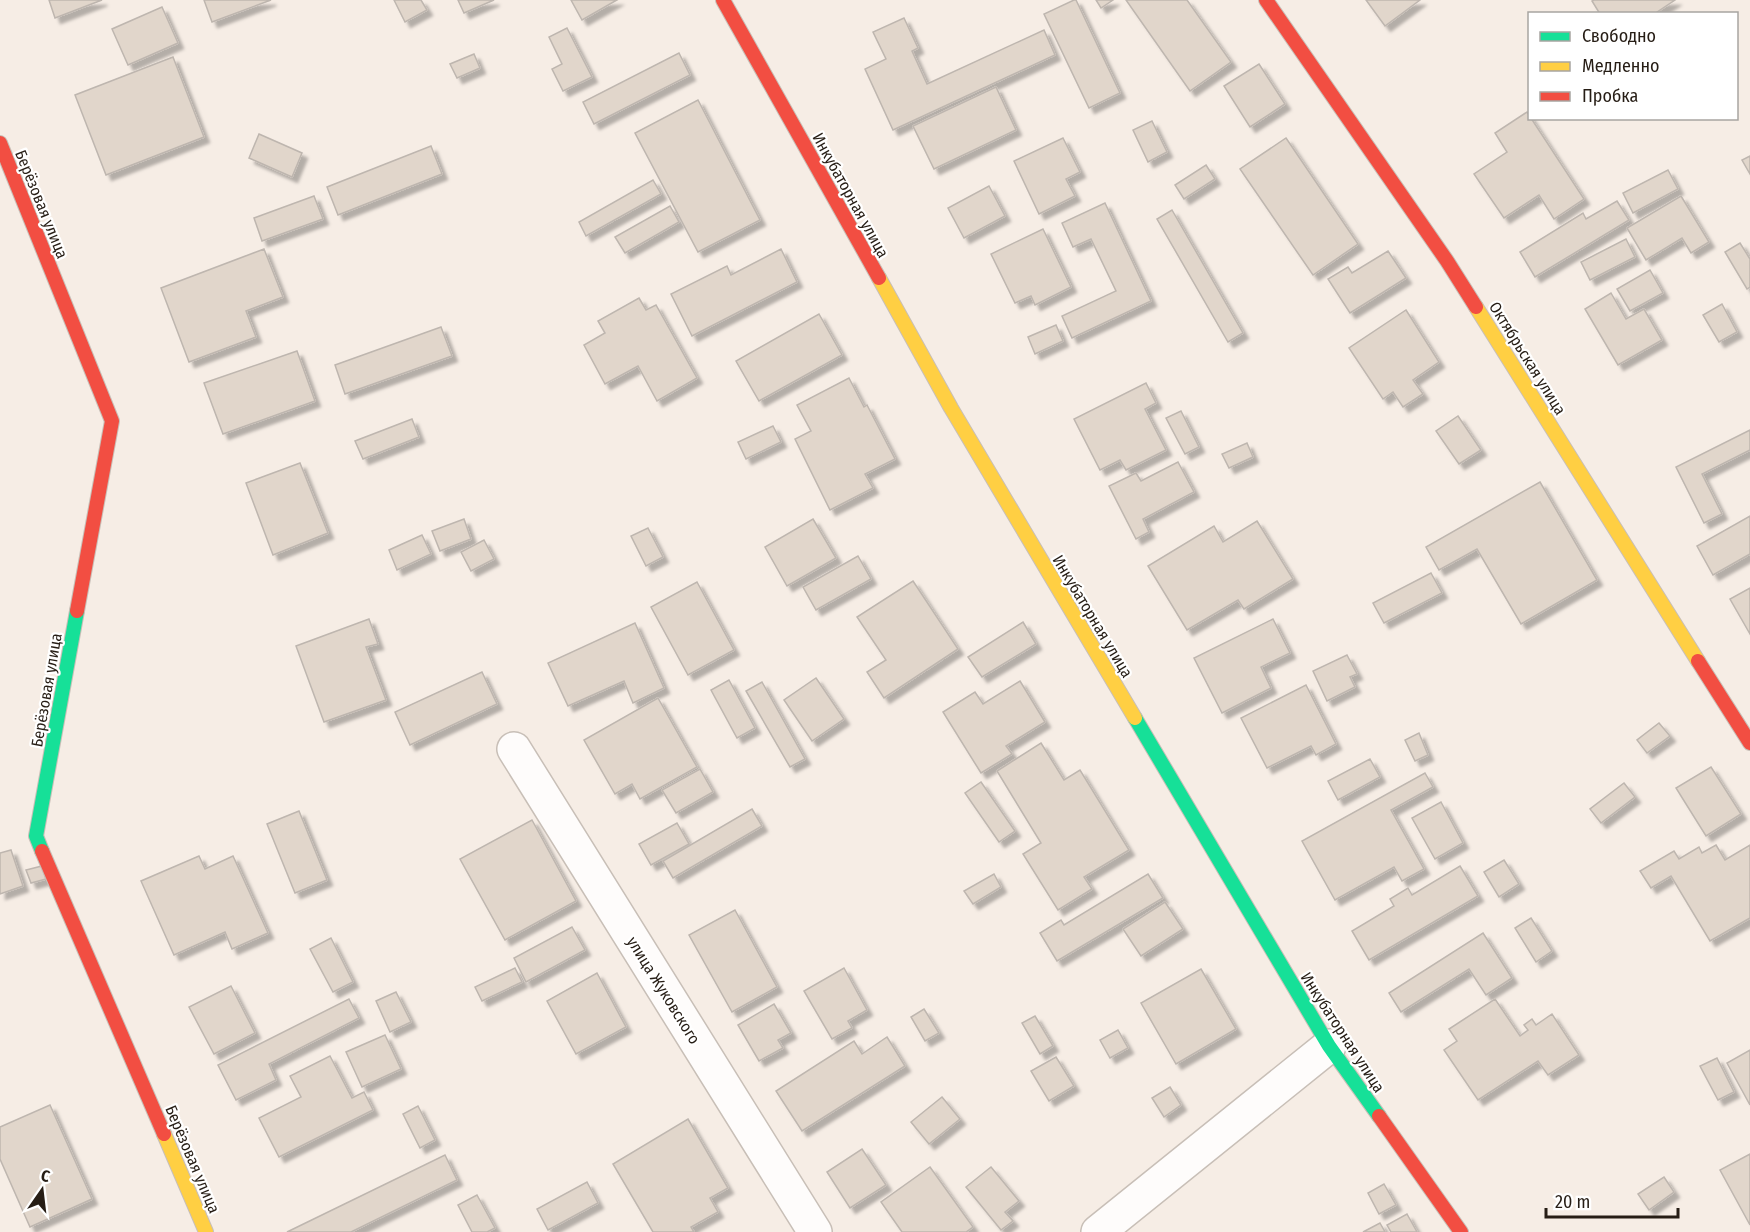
<svg xmlns="http://www.w3.org/2000/svg" width="1750" height="1232" viewBox="0 0 1750 1232" font-family="'Fira Sans Condensed',sans-serif">
  <style>
    .building { fill: #e1d6cb; stroke: #beb6af; stroke-width: 1.5; filter: url(#shadow) }
    .lines { fill: none; stroke-linecap: round; stroke-linejoin: round }
    .street-casing { stroke: #c8bfb7; stroke-width: 36 }
    .fast-casing { stroke: #c8bfb7; stroke-width: 16 }
    .slow-casing { stroke: #c8bfb7; stroke-width: 16 }
    .jam-casing { stroke: #c8bfb7; stroke-width: 16 }
    .street { stroke: #fefcfb; stroke-width: 33 }
    .fast { stroke: #16e098; stroke-width: 14 }
    .slow { stroke: #ffcf43; stroke-width: 14 }
    .jam { stroke: #f24e42; stroke-width: 14 }
    .labels { text-anchor: middle; stroke-width: 4.5; stroke-linejoin: round; paint-order: stroke }
    .street-label { font-size: 16px; fill: #261d15; stroke: #fff }
  </style>
  <defs>
    <filter id="shadow"><feDropShadow dx="5.5" dy="5.5" stdDeviation="1.5" flood-color="#0004"/></filter>
  </defs>
  <rect width="100%" height="100%" fill="#f6ede5"/>
  <g class="building">
    <polygon points="49,0 102,0 55,18"/>
    <polygon points="204,0 271,0 212,22"/>
    <polygon points="394,0 421,0 427,10 405,22"/>
    <polygon points="458,0 494,0 464,13"/>
    <polygon points="571,0 617,0 582,20"/>
    <polygon points="1074,0 1076,0 1120,93 1089,108 1044,14"/>
    <polygon points="1096,0 1113,0 1101,8"/>
    <polygon points="1126,0 1187,0 1231,62 1190,91"/>
    <polygon points="1366,0 1420,0 1385,26"/>
    <polygon points="1594,0 1675,0 1654,14 1600,14 1592,1"/>
    <polygon points="162,7 178,43 128,65 112,29"/>
    <polygon points="904,18 918,48 912,51 927,84 1044,30 1055,55 893,130 865,69 886,59 873,32"/>
    <polygon points="567,28 592,77 563,91 552,69 562,64 549,37"/>
    <polygon points="679,53 690,75 594,124 583,102"/>
    <polygon points="474,54 480,68 457,78 450,64"/>
    <polygon points="173,57 204,137 106,175 75,95"/>
    <polygon points="1259,64 1285,104 1250,127 1224,86"/>
    <polygon points="996,87 1016,130 934,169 913,126"/>
    <polygon points="698,100 760,220 698,252 635,133"/>
    <polygon points="1527,112 1584,199 1554,219 1539,195 1504,218 1474,174 1507,152 1495,133"/>
    <polygon points="1152,121 1167,152 1148,162 1133,130"/>
    <polygon points="259,134 302,153 292,177 249,158"/>
    <polygon points="1063,138 1080,172 1066,179 1075,196 1039,214 1014,161"/>
    <polygon points="1286,138 1358,244 1313,275 1240,169"/>
    <polygon points="431,146 442,174 338,215 327,187"/>
    <polygon points="1750,156 1750,174 1742,160"/>
    <polygon points="1206,165 1215,179 1184,199 1175,185"/>
    <polygon points="1668,170 1678,189 1633,213 1623,193"/>
    <polygon points="653,180 661,194 586,236 579,222"/>
    <polygon points="989,186 1005,216 964,238 948,208"/>
    <polygon points="314,196 323,219 262,241 254,218"/>
    <polygon points="1681,196 1709,242 1691,253 1682,238 1646,260 1627,228"/>
    <polygon points="1617,201 1629,220 1535,277 1520,252 1583,213 1586,219"/>
    <polygon points="1105,203 1151,301 1072,338 1062,316 1116,291 1091,239 1073,247 1062,223"/>
    <polygon points="670,206 679,222 625,253 615,237"/>
    <polygon points="1172,210 1243,333 1228,342 1157,219"/>
    <polygon points="1043,229 1071,287 1035,305 1031,296 1015,303 991,254"/>
    <polygon points="1626,239 1635,257 1590,280 1581,262"/>
    <polygon points="1740,243 1750,259 1750,287 1747,289 1725,252"/>
    <polygon points="264,249 283,297 246,311 256,337 189,362 161,288"/>
    <polygon points="781,249 797,282 692,336 671,294 727,266 731,275"/>
    <polygon points="1388,251 1406,278 1350,313 1328,279 1348,267 1352,273"/>
    <polygon points="1650,270 1663,293 1630,311 1617,289"/>
    <polygon points="1611,293 1626,319 1644,309 1662,340 1618,365 1585,309"/>
    <polygon points="639,298 646,310 656,305 697,378 657,401 638,366 605,384 584,345 605,333 598,321"/>
    <polygon points="1722,304 1737,332 1719,342 1703,315"/>
    <polygon points="1406,310 1439,362 1413,380 1423,394 1403,407 1393,392 1383,399 1349,348"/>
    <polygon points="819,314 842,355 759,401 736,361"/>
    <polygon points="1056,325 1063,341 1035,354 1028,337"/>
    <polygon points="441,327 452,356 345,394 335,365"/>
    <polygon points="297,351 315,401 223,434 204,383"/>
    <polygon points="849,378 864,407 867,405 895,459 865,474 873,488 830,510 795,439 811,431 797,405"/>
    <polygon points="1146,383 1156,403 1145,409 1166,450 1126,470 1120,460 1100,470 1074,419"/>
    <polygon points="1181,411 1199,447 1185,454 1166,418"/>
    <polygon points="1458,416 1481,450 1459,464 1436,431"/>
    <polygon points="412,419 419,437 363,459 355,441"/>
    <polygon points="773,426 781,442 746,459 738,442"/>
    <polygon points="1750,430 1750,450 1702,474 1722,514 1704,523 1676,467"/>
    <polygon points="1247,443 1253,457 1229,468 1222,454"/>
    <polygon points="1178,462 1194,492 1143,519 1149,532 1136,539 1109,486 1136,473 1141,481"/>
    <polygon points="300,463 328,533 273,555 246,483"/>
    <polygon points="1540,482 1597,580 1521,624 1477,549 1439,570 1426,547"/>
    <polygon points="1750,516 1750,554 1713,575 1697,546"/>
    <polygon points="464,519 471,539 440,551 432,531"/>
    <polygon points="813,519 836,558 787,586 765,547"/>
    <polygon points="1257,521 1293,579 1244,609 1238,600 1187,630 1148,566 1214,526 1223,542"/>
    <polygon points="648,528 663,557 646,566 631,536"/>
    <polygon points="422,535 431,554 397,570 389,550"/>
    <polygon points="484,540 494,559 471,571 461,552"/>
    <polygon points="858,556 871,579 816,610 803,587"/>
    <polygon points="1431,573 1442,593 1384,623 1373,603"/>
    <polygon points="913,581 958,649 884,698 867,672 886,660 857,617"/>
    <polygon points="697,582 734,650 688,675 651,607"/>
    <polygon points="1750,588 1750,634 1730,599"/>
    <polygon points="369,619 378,644 366,647 386,700 324,722 296,646"/>
    <polygon points="1273,619 1290,653 1261,667 1271,688 1222,713 1194,658"/>
    <polygon points="1023,622 1036,644 982,677 968,657"/>
    <polygon points="635,623 664,688 633,703 624,681 568,706 548,663"/>
    <polygon points="1347,655 1357,674 1350,677 1355,687 1327,701 1313,671"/>
    <polygon points="482,672 497,704 410,745 395,712"/>
    <polygon points="816,678 844,719 812,741 784,700"/>
    <polygon points="729,680 755,728 737,738 711,690"/>
    <polygon points="1020,681 1045,722 1006,746 1012,754 981,773 943,712 975,692 983,704"/>
    <polygon points="762,682 805,759 790,767 746,691"/>
    <polygon points="1306,685 1336,744 1316,755 1311,746 1267,768 1241,718"/>
    <polygon points="658,698 697,767 640,799 632,784 615,794 584,740"/>
    <polygon points="1659,723 1670,736 1647,753 1637,740"/>
    <polygon points="1419,733 1428,755 1415,761 1405,740"/>
    <polygon points="1041,743 1064,780 1080,770 1129,850 1084,877 1092,889 1058,910 1023,854 1041,843 997,771"/>
    <polygon points="1370,759 1380,777 1338,800 1328,781"/>
    <polygon points="1711,767 1741,814 1706,836 1676,788"/>
    <polygon points="700,769 713,792 676,813 662,790"/>
    <polygon points="1425,773 1433,787 1391,810 1424,869 1402,881 1394,867 1335,900 1302,841"/>
    <polygon points="981,782 1015,831 999,842 965,793"/>
    <polygon points="1624,783 1635,797 1601,823 1590,809"/>
    <polygon points="1441,802 1463,843 1435,859 1412,818"/>
    <polygon points="752,809 762,826 673,878 663,861"/>
    <polygon points="299,811 327,880 295,893 267,824"/>
    <polygon points="532,820 576,901 505,940 460,859"/>
    <polygon points="677,823 689,844 651,865 639,844"/>
    <polygon points="1716,845 1725,860 1750,845 1750,918 1710,941 1671,876 1651,888 1640,871 1674,851 1679,859 1699,847 1702,853"/>
    <polygon points="11,850 23,886 0,894 0,853"/>
    <polygon points="199,856 205,869 233,856 268,933 232,949 225,932 174,955 141,881"/>
    <polygon points="1504,860 1519,884 1499,897 1484,872"/>
    <polygon points="42,866 46,879 31,883 26,870"/>
    <polygon points="1460,866 1478,896 1369,960 1352,931 1394,906 1390,899 1408,888 1412,895"/>
    <polygon points="994,874 1001,887 973,904 964,891"/>
    <polygon points="1148,874 1163,898 1057,961 1040,933 1061,920 1064,925"/>
    <polygon points="1165,902 1183,929 1141,956 1123,929"/>
    <polygon points="735,910 777,987 732,1012 689,935"/>
    <polygon points="1531,918 1552,951 1536,962 1515,928"/>
    <polygon points="572,927 585,950 526,982 514,958"/>
    <polygon points="1483,933 1512,978 1486,995 1469,969 1401,1012 1389,993"/>
    <polygon points="331,938 353,982 333,992 310,949"/>
    <polygon points="515,968 522,982 482,1001 475,987"/>
    <polygon points="844,968 867,1010 848,1021 852,1028 832,1039 804,991"/>
    <polygon points="1201,969 1236,1029 1176,1064 1141,1003"/>
    <polygon points="597,973 626,1027 576,1054 547,1001"/>
    <polygon points="231,986 255,1033 214,1054 189,1007"/>
    <polygon points="396,992 411,1022 390,1032 376,1001"/>
    <polygon points="349,999 359,1018 269,1064 276,1080 236,1100 218,1065"/>
    <polygon points="1495,999 1520,1036 1528,1030 1524,1025 1532,1019 1536,1025 1552,1014 1579,1055 1548,1075 1538,1061 1478,1100 1444,1050 1457,1041 1449,1029"/>
    <polygon points="774,1004 791,1033 778,1040 783,1048 759,1061 738,1025"/>
    <polygon points="924,1009 939,1033 925,1041 911,1017"/>
    <polygon points="1035,1016 1053,1046 1040,1054 1022,1023"/>
    <polygon points="1118,1030 1128,1048 1110,1058 1100,1040"/>
    <polygon points="385,1035 401,1069 362,1087 346,1052"/>
    <polygon points="887,1037 905,1066 802,1131 776,1091 854,1041 862,1054"/>
    <polygon points="1750,1050 1750,1105 1727,1063"/>
    <polygon points="330,1056 352,1098 364,1092 373,1110 279,1157 259,1118 301,1097 290,1076"/>
    <polygon points="1056,1057 1074,1086 1049,1101 1031,1071"/>
    <polygon points="1717,1058 1734,1092 1718,1100 1700,1066"/>
    <polygon points="1170,1087 1181,1105 1164,1117 1152,1098"/>
    <polygon points="942,1097 960,1119 929,1144 911,1122"/>
    <polygon points="50,1105 92,1199 30,1227 0,1159 0,1127"/>
    <polygon points="418,1106 435,1140 420,1148 403,1114"/>
    <polygon points="688,1119 728,1188 710,1198 718,1212 691,1227 694,1232 653,1232 613,1164"/>
    <polygon points="862,1149 886,1185 850,1208 827,1172"/>
    <polygon points="1750,1154 1750,1225 1720,1170"/>
    <polygon points="445,1155 457,1180 351,1232 287,1232"/>
    <polygon points="930,1167 973,1227 966,1232 902,1232 881,1202"/>
    <polygon points="991,1167 1019,1201 1005,1212 1013,1221 1001,1230 966,1187"/>
    <polygon points="1664,1177 1674,1192 1649,1210 1638,1194"/>
    <polygon points="587,1182 598,1203 548,1230 537,1209"/>
    <polygon points="1384,1184 1396,1205 1379,1214 1368,1193"/>
    <polygon points="477,1195 495,1228 487,1232 472,1232 458,1205"/>
    <polygon points="1407,1214 1417,1232 1391,1232 1387,1225"/>
    <polygon points="1380,1223 1385,1232 1363,1232"/>
  </g>
  <g class="lines">
    <g class="street-casing">
      <g id="street">
        <polyline points="514,749 815,1232"/>
        <polyline points="1098,1232 1329,1046"/>
      </g>
    </g>
    <g class="fast-casing">
      <g id="fast">
        <polyline points="1135,718 1329,1046 1379,1116"/>
        <polyline points="42,851 36,836 77,611"/>
      </g>
    </g>
    <g class="slow-casing">
      <g id="slow">
        <polyline points="879,278 951,408 1135,718"/>
        <polyline points="1476,307 1698,661"/>
        <polyline points="164,1134 206,1232"/>
      </g>
    </g>
    <g class="jam-casing">
      <g id="jam">
        <polyline points="723,0 879,278"/>
        <polyline points="1266,0 1447,261 1476,307"/>
        <polyline points="0,143 112,421 77,611"/>
        <polyline points="1698,661 1750,743"/>
        <polyline points="42,851 164,1134"/>
        <polyline points="1379,1116 1461,1232"/>
      </g>
    </g>
    <use href="#street" class="street"/>
    <use href="#fast" class="fast"/>
    <use href="#slow" class="slow"/>
    <use href="#jam" class="jam"/>
  </g>
  <g class="labels">
    <g class="street-label">
      <text transform="translate(851 195) rotate(61)" y="6">Инкубаторная улица</text>
      <text transform="translate(42 204) rotate(68)" y="6">Берёзовая улица</text>
      <text transform="translate(1528 358) rotate(58)" y="6">Октябрьская улица</text>
      <text transform="translate(1093 616) rotate(59)" y="6">Инкубаторная улица</text>
      <text transform="translate(46 690) rotate(-80)" y="6">Берёзовая улица</text>
      <text transform="translate(664 990) rotate(58)" y="6">улица Жуковского</text>
      <text transform="translate(1343 1032) rotate(57)" y="6">Инкубаторная улица</text>
      <text transform="translate(193 1159) rotate(67)" y="6">Берёзовая улица</text>
    </g>
  </g>
  <rect x="1528" y="12" width="210" height="108" fill="#ffffff" stroke="#a8a5a1" stroke-width="1.5"/>
  <rect x="1540" y="32" width="30" height="9" fill="#16e098" stroke="#a8a5a1" stroke-width="1.5"/>
  <text x="1582" y="42" font-size="18" fill="#261d15">Свободно</text>
  <rect x="1540" y="62" width="30" height="9" fill="#ffcf43" stroke="#a8a5a1" stroke-width="1.5"/>
  <text x="1582" y="72" font-size="18" fill="#261d15">Медленно</text>
  <rect x="1540" y="92" width="30" height="9" fill="#f24e42" stroke="#a8a5a1" stroke-width="1.5"/>
  <text x="1582" y="102" font-size="18" fill="#261d15">Пробка</text>
  <g transform="translate(42 1190) rotate(14)" stroke="#ffffff" stroke-width="4.5" paint-order="stroke">
  <path d="M0-4.5L10 22L0 15L-10 22Z" fill="#261d15"/>
  <text y="-9" font-size="16" font-weight="bold" text-anchor="middle" fill="#261d15">С</text>
  </g>
  <path d="M1546 1208v9h132v-9" fill="none" stroke="#261d15" stroke-width="3"/>
  <text x="1555" y="1208" font-size="18" fill="#261d15" stroke="#ffffff" stroke-width="4.5" paint-order="stroke">20 m</text>
</svg>
